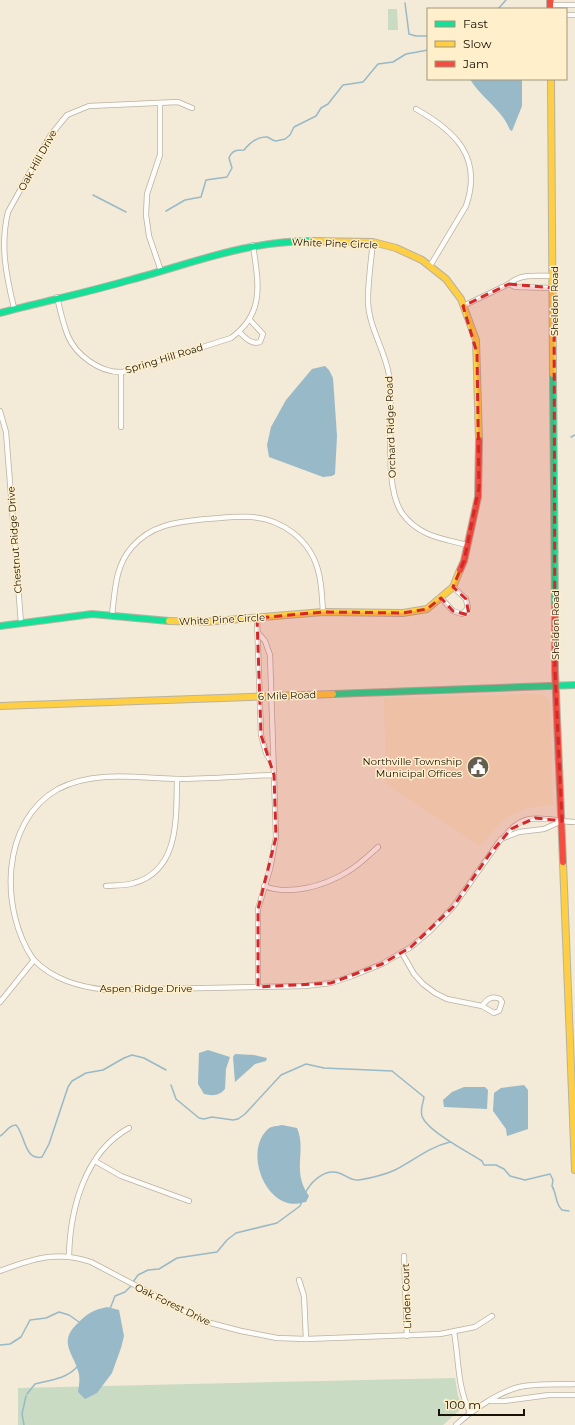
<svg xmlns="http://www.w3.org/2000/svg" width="575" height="1425" viewBox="0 0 575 1425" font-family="Montserrat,sans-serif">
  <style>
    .built { fill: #f4e6c5 }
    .green { fill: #c9dbc3 }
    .water { fill: #98b9c8 }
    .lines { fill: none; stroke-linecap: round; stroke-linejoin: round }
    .stream { stroke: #98b9c8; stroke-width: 1.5 }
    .street-casing { stroke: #b9b2a3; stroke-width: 6 }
    .fast-casing { stroke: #b9b2a3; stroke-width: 8 }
    .slow-casing { stroke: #b9b2a3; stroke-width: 8 }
    .jam-casing { stroke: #b9b2a3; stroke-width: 8 }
    .street { stroke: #fdfcf9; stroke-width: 4.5 }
    .fast { stroke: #16e098; stroke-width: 6 }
    .slow { stroke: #ffcf43; stroke-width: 6 }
    .jam { stroke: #f24e42; stroke-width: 6 }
    .marked { fill: #d62828; fill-opacity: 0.2; stroke: #d62828; stroke-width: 3; stroke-dasharray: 8 5; stroke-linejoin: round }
    .labels { text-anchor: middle; stroke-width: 3; stroke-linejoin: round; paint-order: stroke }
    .street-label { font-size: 10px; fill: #171205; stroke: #ffefcb }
    .poi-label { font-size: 10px; fill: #171205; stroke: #ffefcb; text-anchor: end }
  </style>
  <rect width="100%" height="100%" fill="#f3ead7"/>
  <polygon class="built" points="539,694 545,696 550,703 553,806 538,806 525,809 504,819 480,846 386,784 384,698"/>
  <g class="green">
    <polygon points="388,9 397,9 398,30 388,30"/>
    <polygon points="455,1378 458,1396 463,1407 443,1425 18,1425 18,1388"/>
  </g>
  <g class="water">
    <path d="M470,79H522V106L512,131L510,130C502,109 481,98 470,79Z"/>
    <polygon points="325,366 329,370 333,378 337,436 335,474 332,476 323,477 269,457 267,445 271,427 286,400 312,369"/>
    <path d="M208,1050L230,1057L226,1069L225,1089C219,1096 212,1096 204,1094L198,1084L199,1053Z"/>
    <polygon points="235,1054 254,1055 267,1058 266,1061 255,1064 235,1082 233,1057"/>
    <polygon points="524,1085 528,1090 528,1129 507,1136 506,1129 493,1111 494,1093 501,1088"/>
    <polygon points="464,1087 485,1087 488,1090 487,1109 444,1107 443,1100 452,1092"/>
    <path d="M282,1125L297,1128C307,1151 291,1171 309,1196L306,1202C300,1203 294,1205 288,1203C261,1196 246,1149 268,1129C271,1126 278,1126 282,1125Z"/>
    <path d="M107,1307L119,1310L124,1336L121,1348L112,1373L97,1393L85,1399L78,1392C79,1386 80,1379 79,1374C74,1353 57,1342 78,1323C88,1313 93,1310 107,1307Z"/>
  </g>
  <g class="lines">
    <g class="stream">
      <polyline points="405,3 409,34 416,36 428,36"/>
      <polyline points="498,9 506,0"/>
      <polyline points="93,195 126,212"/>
      <path d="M166,211L185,200L201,197L206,180L227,177L232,168L229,158C232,150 237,150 244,150C249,144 258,136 267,137C271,138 272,141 276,141L285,139L290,135L294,127L316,116L321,108L328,104L343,85L363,82L378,64L393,62L406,54L428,50"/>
      <polyline points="571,437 575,435"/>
      <path d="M171,1085L176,1099L199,1118L204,1119L212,1117L233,1120L238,1119L245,1114L281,1075L306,1064L324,1068L392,1071L424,1097C423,1104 420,1109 422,1116C427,1131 468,1152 482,1161L484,1165H496L504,1169L510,1176L525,1180L550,1174L553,1180L552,1186C557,1194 555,1204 562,1210L569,1211"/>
      <path d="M0,1136C6,1133 8,1125 16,1125C25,1134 24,1161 42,1157L49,1144L68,1087L72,1081L86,1073L103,1070L124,1058L132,1055L144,1058L166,1070"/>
      <path d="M305,1194C310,1182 325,1168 339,1173C346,1175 351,1181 359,1180C371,1178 384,1175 395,1170C413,1161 429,1147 450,1142"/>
      <polyline points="133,1282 138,1275 148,1270 159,1269 177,1258 217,1252 227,1240 236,1233 277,1223 300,1206 302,1201"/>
      <polyline points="110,1309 115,1296 125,1292 132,1285"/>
      <polyline points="0,1345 10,1344 21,1337 30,1320 46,1318 59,1312 69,1315 79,1322"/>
      <path d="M27,1394L35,1384C50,1380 66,1379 77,1367"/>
      <polyline points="24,1425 22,1414 26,1396"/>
    </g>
    <g class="street-casing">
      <g id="street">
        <polyline points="550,5 575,5"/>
        <polyline points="566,15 575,15"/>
        <polyline points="160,103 160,155 147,194 146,215 149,236 161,271"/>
        <path d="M416,109C455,131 483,157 466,206L430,266"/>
        <path d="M373,242C371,261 368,281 368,300C368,326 385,350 389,375C395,413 382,484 402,513C418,536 443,539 468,545"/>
        <polyline points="509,284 515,287 554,288"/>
        <path d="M57,297C60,310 63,324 68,336C76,355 100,373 122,372C127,371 132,369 137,368L231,338C266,313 258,282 253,245"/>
        <path d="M463,306L509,284C521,273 539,276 554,276"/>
        <path d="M14,308C6,275 0,245 8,212L50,136L67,115L89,106L178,102L192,108"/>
        <path d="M239,332C246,338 251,345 260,342L263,334L250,320"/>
        <polyline points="0,411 6,432 21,623"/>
        <polyline points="121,427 121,372"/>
        <polyline points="441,598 453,611 462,614 468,608 466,599 453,587"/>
        <path d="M112,615C115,591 115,566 132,547C152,524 178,522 206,519C221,518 237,516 252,517C282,519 310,540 318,570C322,584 322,598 323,612"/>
        <polyline points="257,618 261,735 266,753 272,763"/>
        <path d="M274,775C241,776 209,779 177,779C137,778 95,770 58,789C0,822 0,910 33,959C53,980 80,987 107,990L305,986L331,983L352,976L382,964L411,947L431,930L453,907L501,839L519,832L544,829L562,821"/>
        <path d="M504,837C526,808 545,821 575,822"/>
        <path d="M106,886C115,885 125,886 134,883C180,870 176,817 177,779"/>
        <path d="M264,886C290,896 324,886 347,872C358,866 368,856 378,847"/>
        <path d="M402,953L414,974L423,984L435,993L447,999L482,1006L494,1013L499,1011L502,1002L500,999C492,995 487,999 482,1006"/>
        <polyline points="258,987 258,909 270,869 276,837 270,655 265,641 259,634"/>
        <polyline points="0,1002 34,960"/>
        <polyline points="95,1161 121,1176 189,1201"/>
        <path d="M69,1256C70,1209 85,1152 129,1128"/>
        <polyline points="404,1256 407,1336"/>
        <path d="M0,1271C32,1259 57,1250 91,1262L203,1321L241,1331L277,1338L306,1339L440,1334L475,1327L492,1316"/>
        <polyline points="299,1280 304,1296 306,1339"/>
        <path d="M454,1332C459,1359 457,1387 470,1412"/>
        <polyline points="491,1401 504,1401 549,1395 575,1395"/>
        <path d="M456,1425C471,1411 499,1392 519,1387C537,1383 557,1385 575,1384"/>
      </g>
    </g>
    <g class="fast-casing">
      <g id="fast">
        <path d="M0,313C42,302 85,293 126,281C191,264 244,241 312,241"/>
        <polyline points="553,374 555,606"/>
        <polyline points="0,626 92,614 169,621"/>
        <polyline points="333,694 575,685"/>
      </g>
    </g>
    <g class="slow-casing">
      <g id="slow">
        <polyline points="551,79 553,374"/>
        <polyline points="312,241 373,242 396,248 422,260 446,279 461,299 476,340 479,440"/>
        <polyline points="169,621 204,622 323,612 403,613 427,609 453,587 460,570"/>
        <polyline points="0,706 333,694"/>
        <polyline points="563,862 575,1170"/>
      </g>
    </g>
    <g class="jam-casing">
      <g id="jam">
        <polyline points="550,0 550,9"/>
        <polyline points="460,570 464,561 478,497 479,440"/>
        <polyline points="555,606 555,670 563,862"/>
      </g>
    </g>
    <use href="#street" class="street"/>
    <use href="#fast" class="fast"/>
    <use href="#slow" class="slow"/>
    <use href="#jam" class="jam"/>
  </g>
  <path class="marked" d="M509,284L554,288L555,670L562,821L535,818L511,829L489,855L453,907L411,947L382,964L331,983L258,987V909L276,837L274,775L261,735L257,618L323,612L403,613L427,609L441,598L453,611L469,615L466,599L453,587L464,561L479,487L477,353L463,306Z"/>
  <defs>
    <g id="civic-disc" transform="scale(1.15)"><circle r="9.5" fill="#645e4e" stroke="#ffefcb"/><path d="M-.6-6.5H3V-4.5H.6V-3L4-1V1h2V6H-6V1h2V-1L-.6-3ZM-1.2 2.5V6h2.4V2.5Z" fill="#fff"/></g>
  </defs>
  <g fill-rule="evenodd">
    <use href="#civic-disc" x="478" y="767"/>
  </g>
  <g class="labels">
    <g class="street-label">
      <text transform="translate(37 160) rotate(-61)" y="4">Oak Hill Drive</text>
      <text transform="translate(335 243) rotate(2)" y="4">White Pine Circle</text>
      <text transform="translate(554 301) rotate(-90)" y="4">Sheldon Road</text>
      <text transform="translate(164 358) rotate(-17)" y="4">Spring Hill Road</text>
      <text transform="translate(390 427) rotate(-92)" y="4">Orchard Ridge Road</text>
      <text transform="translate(14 540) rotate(-94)" y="4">Chestnut Ridge Drive</text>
      <text transform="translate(222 619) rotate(-3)" y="4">White Pine Circle</text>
      <text transform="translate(555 625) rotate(-90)" y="4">Sheldon Road</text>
      <text transform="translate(287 695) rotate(-2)" y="4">6 Mile Road</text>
      <text x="146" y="992">Aspen Ridge Drive</text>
      <text transform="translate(406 1296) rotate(-92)" y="4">Linden Court</text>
      <text transform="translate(173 1304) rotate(26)" y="4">Oak Forest Drive</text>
    </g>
    <g class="poi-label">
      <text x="462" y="765">Northville Township<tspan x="462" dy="12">Municipal Offices</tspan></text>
    </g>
  </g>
  <rect x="427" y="8" width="140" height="72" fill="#ffefcb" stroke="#a2977c"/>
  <rect x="435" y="21" width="20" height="6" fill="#16e098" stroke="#a2977c"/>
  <text x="463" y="28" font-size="12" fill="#171205">Fast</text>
  <rect x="435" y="41" width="20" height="6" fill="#ffcf43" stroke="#a2977c"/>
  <text x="463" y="48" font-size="12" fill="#171205">Slow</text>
  <rect x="435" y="61" width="20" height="6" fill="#f24e42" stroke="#a2977c"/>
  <text x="463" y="68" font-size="12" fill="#171205">Jam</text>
  <path d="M439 1409v6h85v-6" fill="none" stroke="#171205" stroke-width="2"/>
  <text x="445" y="1409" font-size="12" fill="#171205" stroke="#ffefcb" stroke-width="3" paint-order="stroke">100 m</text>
</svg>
